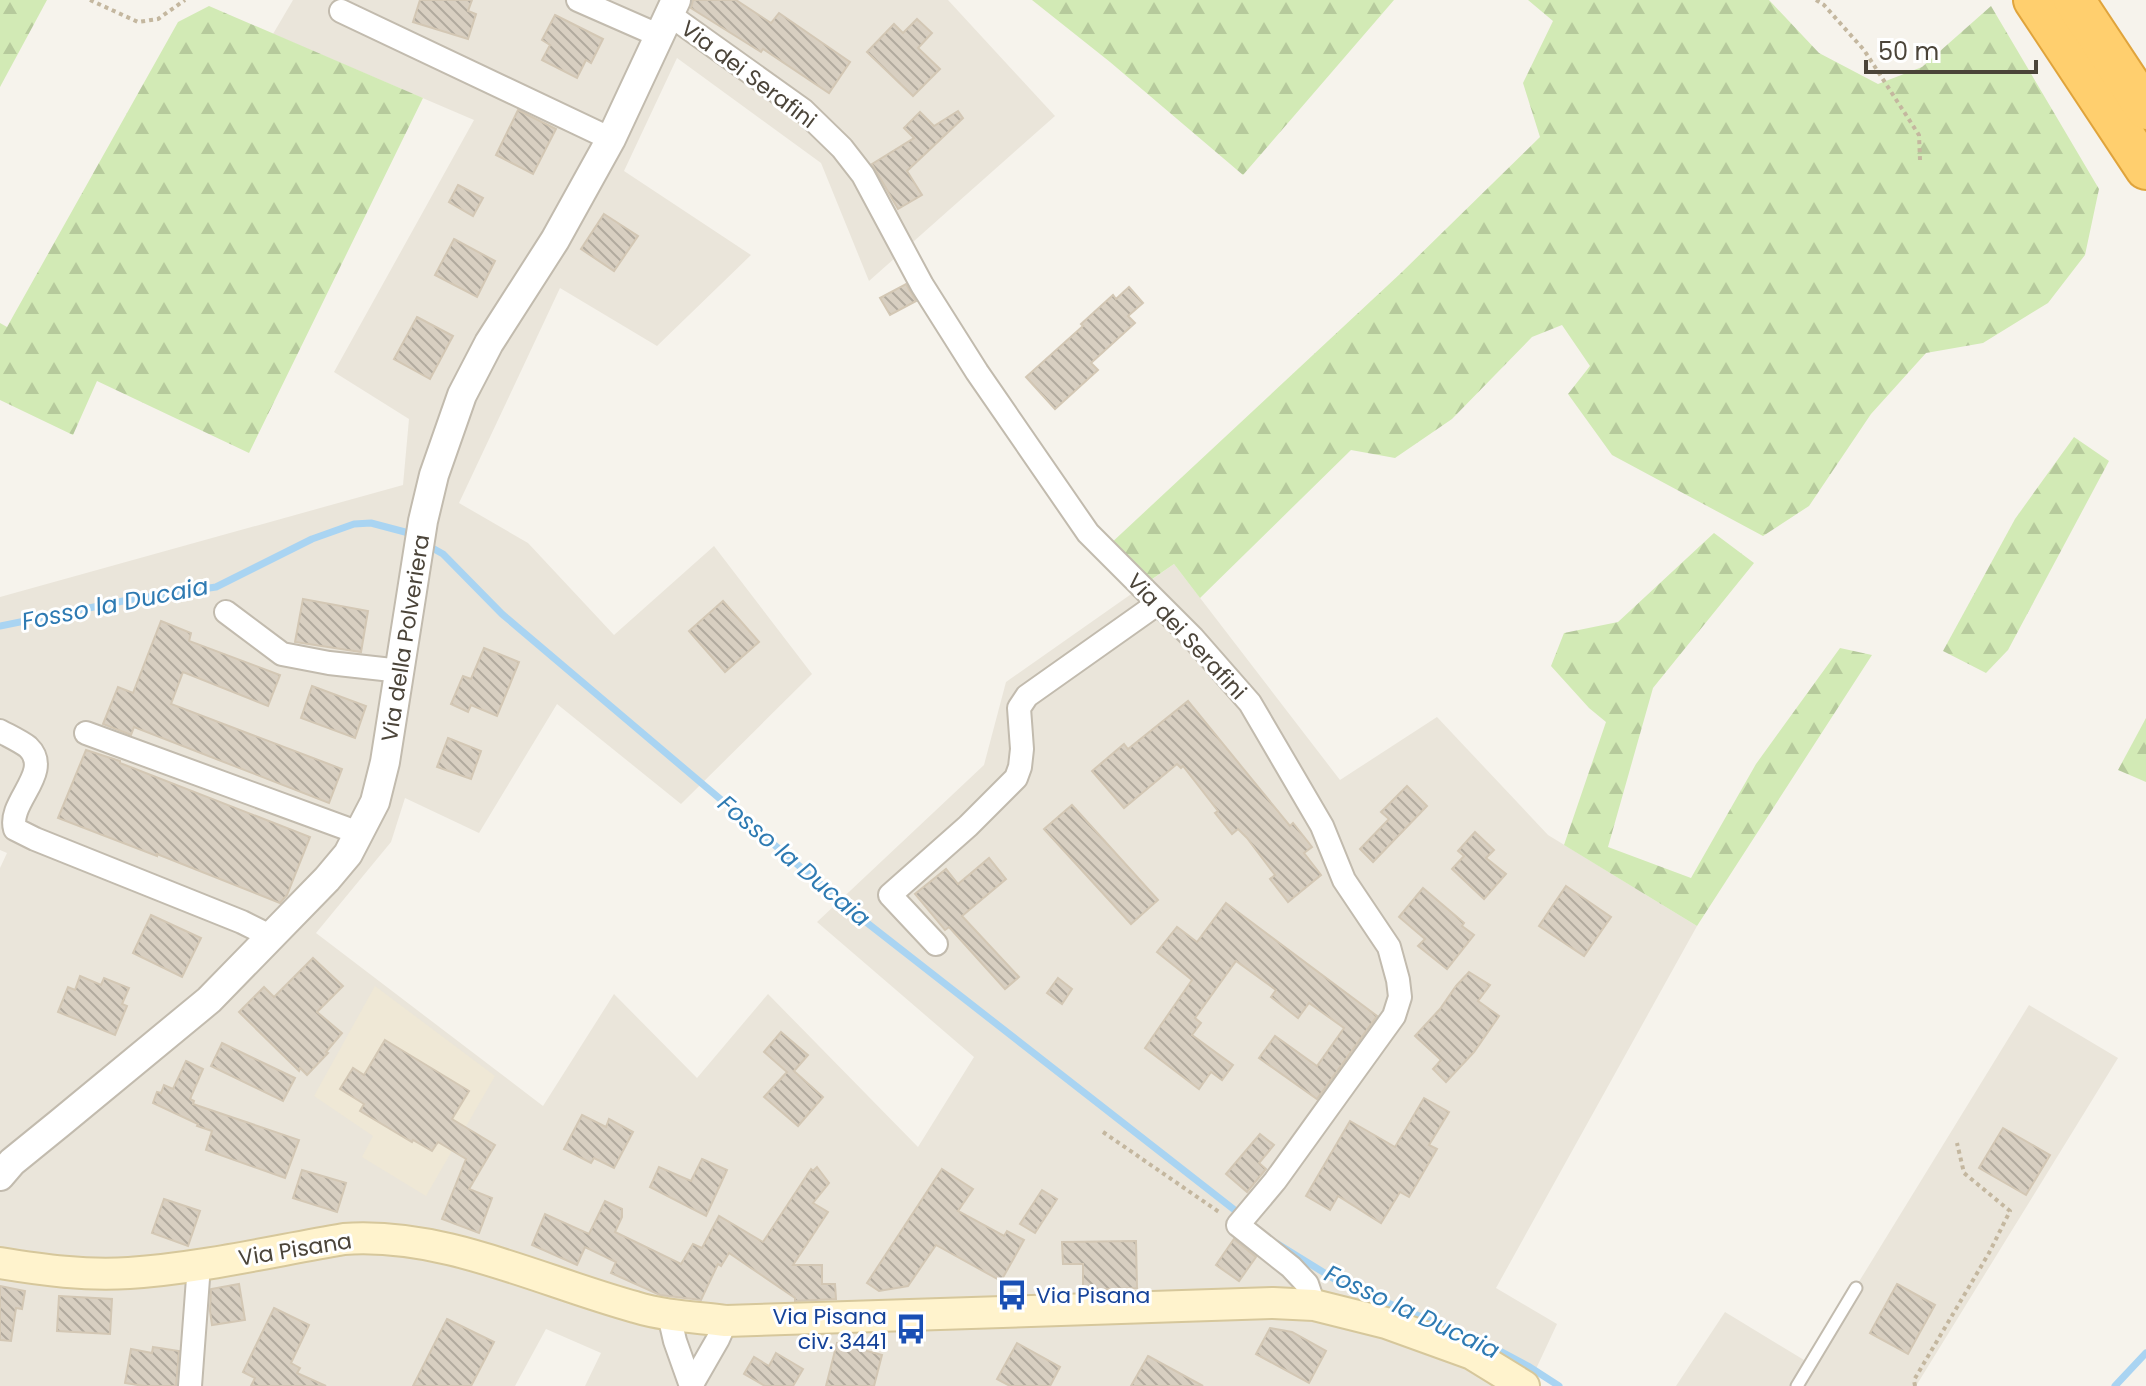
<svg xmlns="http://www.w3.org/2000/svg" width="2146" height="1386" viewBox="0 0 2146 1386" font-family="Poppins,sans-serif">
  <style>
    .residential { fill: #eae5da }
    .education { fill: #efe8d6 }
    .forest { fill: url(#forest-firs) }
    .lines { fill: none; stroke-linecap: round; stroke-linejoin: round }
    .stream { stroke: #a9d4f2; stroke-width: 7 }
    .building { fill: url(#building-back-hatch); stroke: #d3c7b4; stroke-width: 2 }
    .service-casing { stroke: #c2bbae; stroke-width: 15 }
    .minor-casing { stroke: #c2bbae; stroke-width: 26 }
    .tertiary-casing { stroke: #c2bbae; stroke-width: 32 }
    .secondary-casing { stroke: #d6c79b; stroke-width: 34 }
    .motorway-casing { stroke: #e0a43c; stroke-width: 44 }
    .path { stroke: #c4b79f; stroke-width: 4; stroke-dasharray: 4 4; stroke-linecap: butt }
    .service { stroke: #fff; stroke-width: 11 }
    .minor { stroke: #fff; stroke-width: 22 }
    .tertiary { stroke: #fff; stroke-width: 28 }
    .secondary { stroke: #fff3cd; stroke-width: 30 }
    .motorway { stroke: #ffcf6e; stroke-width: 40 }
    .labels { text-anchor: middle; stroke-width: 6; stroke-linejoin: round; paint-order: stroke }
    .street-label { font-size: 22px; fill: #4b4439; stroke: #fff }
    .transit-label { font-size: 22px; fill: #164399; stroke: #fff; text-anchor: start }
    .water-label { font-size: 24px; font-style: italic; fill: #2e7ab2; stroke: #fff }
  </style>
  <defs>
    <pattern id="forest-firs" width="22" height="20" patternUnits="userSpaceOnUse" patternTransform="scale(2)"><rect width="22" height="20" fill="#d2eab5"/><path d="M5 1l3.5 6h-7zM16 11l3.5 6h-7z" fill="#b6ca9c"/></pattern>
    <pattern id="building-back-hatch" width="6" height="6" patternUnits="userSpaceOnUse" patternTransform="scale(2)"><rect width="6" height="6" fill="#d8cfc1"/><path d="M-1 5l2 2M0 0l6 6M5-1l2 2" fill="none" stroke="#b1aa9e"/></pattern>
  </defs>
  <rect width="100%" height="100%" fill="#f6f3ec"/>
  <g class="residential">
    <polygon points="293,0 948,0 1055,116 869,281 821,163 677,58 624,171 751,255 657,346 560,288 459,503 528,543 614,635 714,546 812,674 681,804 557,704 479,833 405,798 391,842 316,933 543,1106 614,994 697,1078 768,994 918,1147 974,1057 817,922 984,765 1006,682 1174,564 1340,780 1437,717 1548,835 1697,926 1496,1288 1557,1324 1528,1386 585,1386 601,1353 546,1329 515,1386 0,1386 0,868 7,853 0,850 0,597 403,485 409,419 334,372 474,120 273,34"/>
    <polygon points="2029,1005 2118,1058 1916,1386 1676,1386 1725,1312 1809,1363"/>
  </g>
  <polygon class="education" points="375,986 495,1076 426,1196 362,1157 373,1136 314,1096"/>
  <g class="forest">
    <polygon points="0,0 47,0 0,87"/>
    <polygon points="1032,0 1394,0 1243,175 1110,62"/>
    <polygon points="1528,0 1769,0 1819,53 1878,84 1922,67 1991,6 2099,189 2085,255 2048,303 1983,343 1926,353 1871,414 1809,506 1763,536 1612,455 1568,394 1590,366 1562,325 1532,337 1452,419 1395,458 1351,450 1200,598 1174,564 1145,584 1108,546 1401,273 1540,137 1523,83 1553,21"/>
    <polygon points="209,6 423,98 249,453 97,381 73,435 0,400 0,323 7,327 178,22"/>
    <polygon points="2074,437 2109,461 2008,650 1986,673 1943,651 2015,519"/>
    <polygon points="1714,533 1754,563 1653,688 1608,847 1691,878 1756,764 1840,648 1872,655 1697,926 1564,845 1606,722 1589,708 1551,666 1564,633 1618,622"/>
    <polygon points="2146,718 2146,782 2118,770"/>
  </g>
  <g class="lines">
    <g class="stream">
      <polyline points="427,545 443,554 502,614 857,915 1241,1215"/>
      <polyline points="0,626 128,600 216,587 312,539 354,524 371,523 405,532 413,537"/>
      <polyline points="1276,1243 1344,1285 1485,1343 1528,1366 1559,1386"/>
      <polyline points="2115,1386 2146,1353"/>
    </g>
  </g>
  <g class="building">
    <polygon points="420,0 472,0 468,11 476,14 468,39 413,22"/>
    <polygon points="693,0 736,0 771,23 779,13 850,62 829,93 763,49 761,52 691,8"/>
    <polygon points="555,15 603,39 591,63 586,60 577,78 542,60 550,45 542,40"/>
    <polygon points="917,19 932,33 918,48 940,69 913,96 867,52 894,24 903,33"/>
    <polygon points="518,110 556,129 533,174 496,155"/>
    <polygon points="958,111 963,118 907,171 922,195 898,209 872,164 914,138 904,128 920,112 934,126"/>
    <polygon points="458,185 483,198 473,216 449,202"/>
    <polygon points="604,214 638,236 614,271 581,249"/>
    <polygon points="454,239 495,261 477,297 435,275"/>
    <polygon points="906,284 916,301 890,315 880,298"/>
    <polygon points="1129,287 1143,303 1128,316 1135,323 1091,363 1098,370 1055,409 1026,377 1083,326 1081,324 1113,295 1116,299"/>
    <polygon points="417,317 453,336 430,379 394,359"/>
    <polygon points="303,599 368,611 361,652 295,642"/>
    <polygon points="723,601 759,642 725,672 689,631"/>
    <polygon points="161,621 191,633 189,641 280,675 268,706 183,672 171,704 342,769 329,803 134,727 131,735 103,724 118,687 133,693"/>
    <polygon points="484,648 519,662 497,716 471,705 468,712 451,704 463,676 471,679"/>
    <polygon points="312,686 366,706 355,738 301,718"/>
    <polygon points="1188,701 1290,826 1293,823 1312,847 1304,853 1321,875 1288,902 1270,879 1275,875 1247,838 1238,829 1232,834 1215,813 1218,811 1183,766 1181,768 1177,764 1124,808 1092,771 1124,744 1128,749"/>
    <polygon points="448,738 481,751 471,779 437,767"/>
    <polygon points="86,750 120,761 120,763 310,837 287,895 280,903 157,854 157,856 58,818"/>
    <polygon points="1407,786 1427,806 1373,862 1360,849 1389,819 1381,812"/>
    <polygon points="1072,805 1158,900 1131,924 1044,829"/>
    <polygon points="1475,832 1494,850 1486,858 1506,874 1484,899 1452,869 1464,856 1458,851"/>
    <polygon points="989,858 1006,879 962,916 1019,977 1005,989 949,927 945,930 915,894 946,869 958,884"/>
    <polygon points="1566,886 1611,917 1584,956 1539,926"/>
    <polygon points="1423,888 1464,923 1462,926 1474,935 1447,969 1418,946 1425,939 1399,917"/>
    <polygon points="1226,903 1377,1016 1317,1099 1259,1058 1275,1036 1317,1066 1344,1028 1309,1003 1298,1018 1271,997 1276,990 1236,961 1195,1018 1201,1023 1192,1035 1233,1065 1222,1080 1211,1072 1199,1089 1145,1048 1192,980 1157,952 1177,927 1197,942"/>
    <polygon points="151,915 201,938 182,977 133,953"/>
    <polygon points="313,958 343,986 317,1012 342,1033 326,1052 328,1053 307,1075 300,1068 299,1071 239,1012 264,987 274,997"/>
    <polygon points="1469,972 1490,985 1478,1001 1499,1016 1474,1052 1446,1082 1433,1069 1441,1060 1415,1036 1440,1009 1456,986"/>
    <polygon points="80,976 101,985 104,978 129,988 122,1004 127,1006 115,1035 58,1012 68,987 75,990"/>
    <polygon points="1058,978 1072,989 1062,1004 1047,993"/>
    <polygon points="781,1032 808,1055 794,1071 823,1097 798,1126 764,1097 787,1072 764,1052"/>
    <polygon points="385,1040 469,1091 452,1119 495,1145 469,1189 492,1198 479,1233 442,1219 466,1159 438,1142 432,1151 413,1140 412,1142 360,1111 364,1104 340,1089 353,1068 364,1075"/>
    <polygon points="222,1043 295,1078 283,1101 211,1066"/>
    <polygon points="186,1061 203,1069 190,1099 194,1101 193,1104 299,1140 285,1178 206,1150 212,1131 197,1126 198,1124 153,1103 157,1092 161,1093 164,1085 173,1089"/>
    <polygon points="1424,1098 1449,1112 1429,1145 1437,1149 1409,1197 1400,1192 1381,1223 1338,1196 1330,1210 1306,1196 1350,1121 1395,1147"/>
    <polygon points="582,1115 606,1127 609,1119 633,1132 614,1168 594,1158 591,1163 564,1149"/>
    <polygon points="2003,1128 2050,1155 2026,1195 1979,1168"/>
    <polygon points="1260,1134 1274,1145 1259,1163 1266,1169 1247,1192 1226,1174"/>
    <polygon points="702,1159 727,1170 706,1216 650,1187 659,1167 691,1181"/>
    <polygon points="817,1167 829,1183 813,1203 828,1212 793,1265 822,1265 822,1284 835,1284 836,1299 795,1301 795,1298 729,1253 721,1266 718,1264 701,1300 660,1295 611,1273 616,1262 585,1247 577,1265 532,1245 545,1214 589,1234 605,1201 622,1209 622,1217 615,1232 681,1264 693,1244 702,1248 719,1216 763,1242 811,1169 813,1171"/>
    <polygon points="942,1169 973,1189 958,1211 1004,1236 1007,1231 1024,1240 1001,1281 936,1245 908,1286 879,1291 867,1283"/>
    <polygon points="302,1170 346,1183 337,1212 293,1198"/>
    <polygon points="1042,1190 1057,1199 1035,1233 1020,1224"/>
    <polygon points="164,1199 200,1211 188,1246 152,1233"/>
    <polygon points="1234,1239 1256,1257 1239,1281 1216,1265"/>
    <polygon points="1136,1241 1137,1288 1083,1290 1083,1264 1063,1264 1062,1242"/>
    <polygon points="239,1284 245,1320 212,1325 210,1311 211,1289"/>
    <polygon points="1897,1284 1935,1305 1908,1354 1870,1333"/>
    <polygon points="0,1286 25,1291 22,1309 16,1308 11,1341 0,1340"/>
    <polygon points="59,1296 112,1299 110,1334 57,1331"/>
    <polygon points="274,1308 309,1325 291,1363 300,1368 297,1373 326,1386 251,1386 255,1378 243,1372"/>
    <polygon points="447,1319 494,1342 471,1386 413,1386"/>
    <polygon points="1270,1328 1292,1332 1326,1351 1309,1383 1256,1354"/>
    <polygon points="837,1343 882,1355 874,1386 826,1386"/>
    <polygon points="1017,1343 1060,1367 1050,1386 1010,1386 997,1379"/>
    <polygon points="153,1347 179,1351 176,1386 144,1386 125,1383 131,1349 152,1353"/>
    <polygon points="776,1353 803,1369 793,1386 765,1386 744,1374 754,1357 769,1366"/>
    <polygon points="1148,1356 1203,1386 1131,1386"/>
  </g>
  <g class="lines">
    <g class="service-casing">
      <polyline id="service" points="1797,1386 1856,1288"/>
    </g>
    <g class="minor-casing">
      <g id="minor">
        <polyline points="578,0 660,36"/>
        <polyline points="341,11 611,139"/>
        <polyline points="670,15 803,110 842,148 863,175 922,285 977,372 1088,533 1193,638 1250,703 1322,826 1344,880 1389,947 1398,980 1400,997 1394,1016 1275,1181 1238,1225 1291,1267 1307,1284 1314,1305"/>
        <polyline points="226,612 282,654 329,663 401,671"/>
        <path d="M0,731C9,736 20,741 28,747C54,772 7,802 15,829L35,839L242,922L272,937"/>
        <polyline points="86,733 359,833"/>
        <polyline points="936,944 890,895 968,826 1016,778 1020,767 1022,749 1019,708 1027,696 1157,604"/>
        <polyline points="669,1315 675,1341 691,1386"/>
        <polyline points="190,1386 199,1265"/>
        <polyline points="691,1386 718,1339 726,1321"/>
      </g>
    </g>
    <g class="tertiary-casing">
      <polyline id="tertiary" points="0,1176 12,1162 60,1123 209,1000 327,879 348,854 375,802 385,762 423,521 434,475 462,395 489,343 555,240 611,139 676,0"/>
    </g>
    <g class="secondary-casing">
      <path id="secondary" d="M0,1263C43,1270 86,1276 129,1273C202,1268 273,1251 344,1239C444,1232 540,1281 635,1307C664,1316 695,1317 726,1321L1273,1303L1314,1305L1386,1323L1472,1354L1524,1386"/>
    </g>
    <g class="motorway-casing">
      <g id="motorway">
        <polyline points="2034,0 2146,169"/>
        <polyline points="2074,0 2146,109"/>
      </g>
    </g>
    <g class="path">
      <polyline points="90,0 138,22 158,19 185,0"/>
      <polyline points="1816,0 1824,5 1864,50 1919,135 1920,160"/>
      <polyline points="1103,1132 1219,1212"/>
      <polyline points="1915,1386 1914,1380 1989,1253 2010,1211 1964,1173 1957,1143"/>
    </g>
    <use href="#service" class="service"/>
    <use href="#minor" class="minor"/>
    <use href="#tertiary" class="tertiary"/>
    <use href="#secondary" class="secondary"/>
    <use href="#motorway" class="motorway"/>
  </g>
  <defs>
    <g id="bus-bare" transform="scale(2.4)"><path d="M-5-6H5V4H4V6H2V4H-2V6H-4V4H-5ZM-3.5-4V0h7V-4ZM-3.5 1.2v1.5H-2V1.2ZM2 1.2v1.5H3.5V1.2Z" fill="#1a4fb4" stroke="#fff" stroke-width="2.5" paint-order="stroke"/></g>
  </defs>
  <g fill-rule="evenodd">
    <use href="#bus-bare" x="1012" y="1295"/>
    <use href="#bus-bare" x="911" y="1329"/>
  </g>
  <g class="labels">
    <g class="street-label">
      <text transform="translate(749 74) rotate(37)" y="8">Via dei Serafini</text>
      <text transform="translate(1187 636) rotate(47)" y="8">Via dei Serafini</text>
      <text transform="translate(405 638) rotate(-81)" y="8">Via della Polveriera</text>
      <text transform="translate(295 1249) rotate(-9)" y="8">Via Pisana</text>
    </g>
    <g class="transit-label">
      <text x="1036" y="1303">Via Pisana</text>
      <text x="887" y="1324" text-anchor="end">Via Pisana<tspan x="887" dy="25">civ. 3441</tspan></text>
    </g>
    <g class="water-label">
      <text transform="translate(115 604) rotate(-11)" y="8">Fosso la Ducaia</text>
      <text transform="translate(794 861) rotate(40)" y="8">Fosso la Ducaia</text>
      <text transform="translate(1412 1312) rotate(25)" y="8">Fosso la Ducaia</text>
    </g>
  </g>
  <path d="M1866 60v12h170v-12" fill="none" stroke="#4b4439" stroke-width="4"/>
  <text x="1878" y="60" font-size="24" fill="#4b4439" stroke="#ffffff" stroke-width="6" paint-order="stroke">50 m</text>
</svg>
